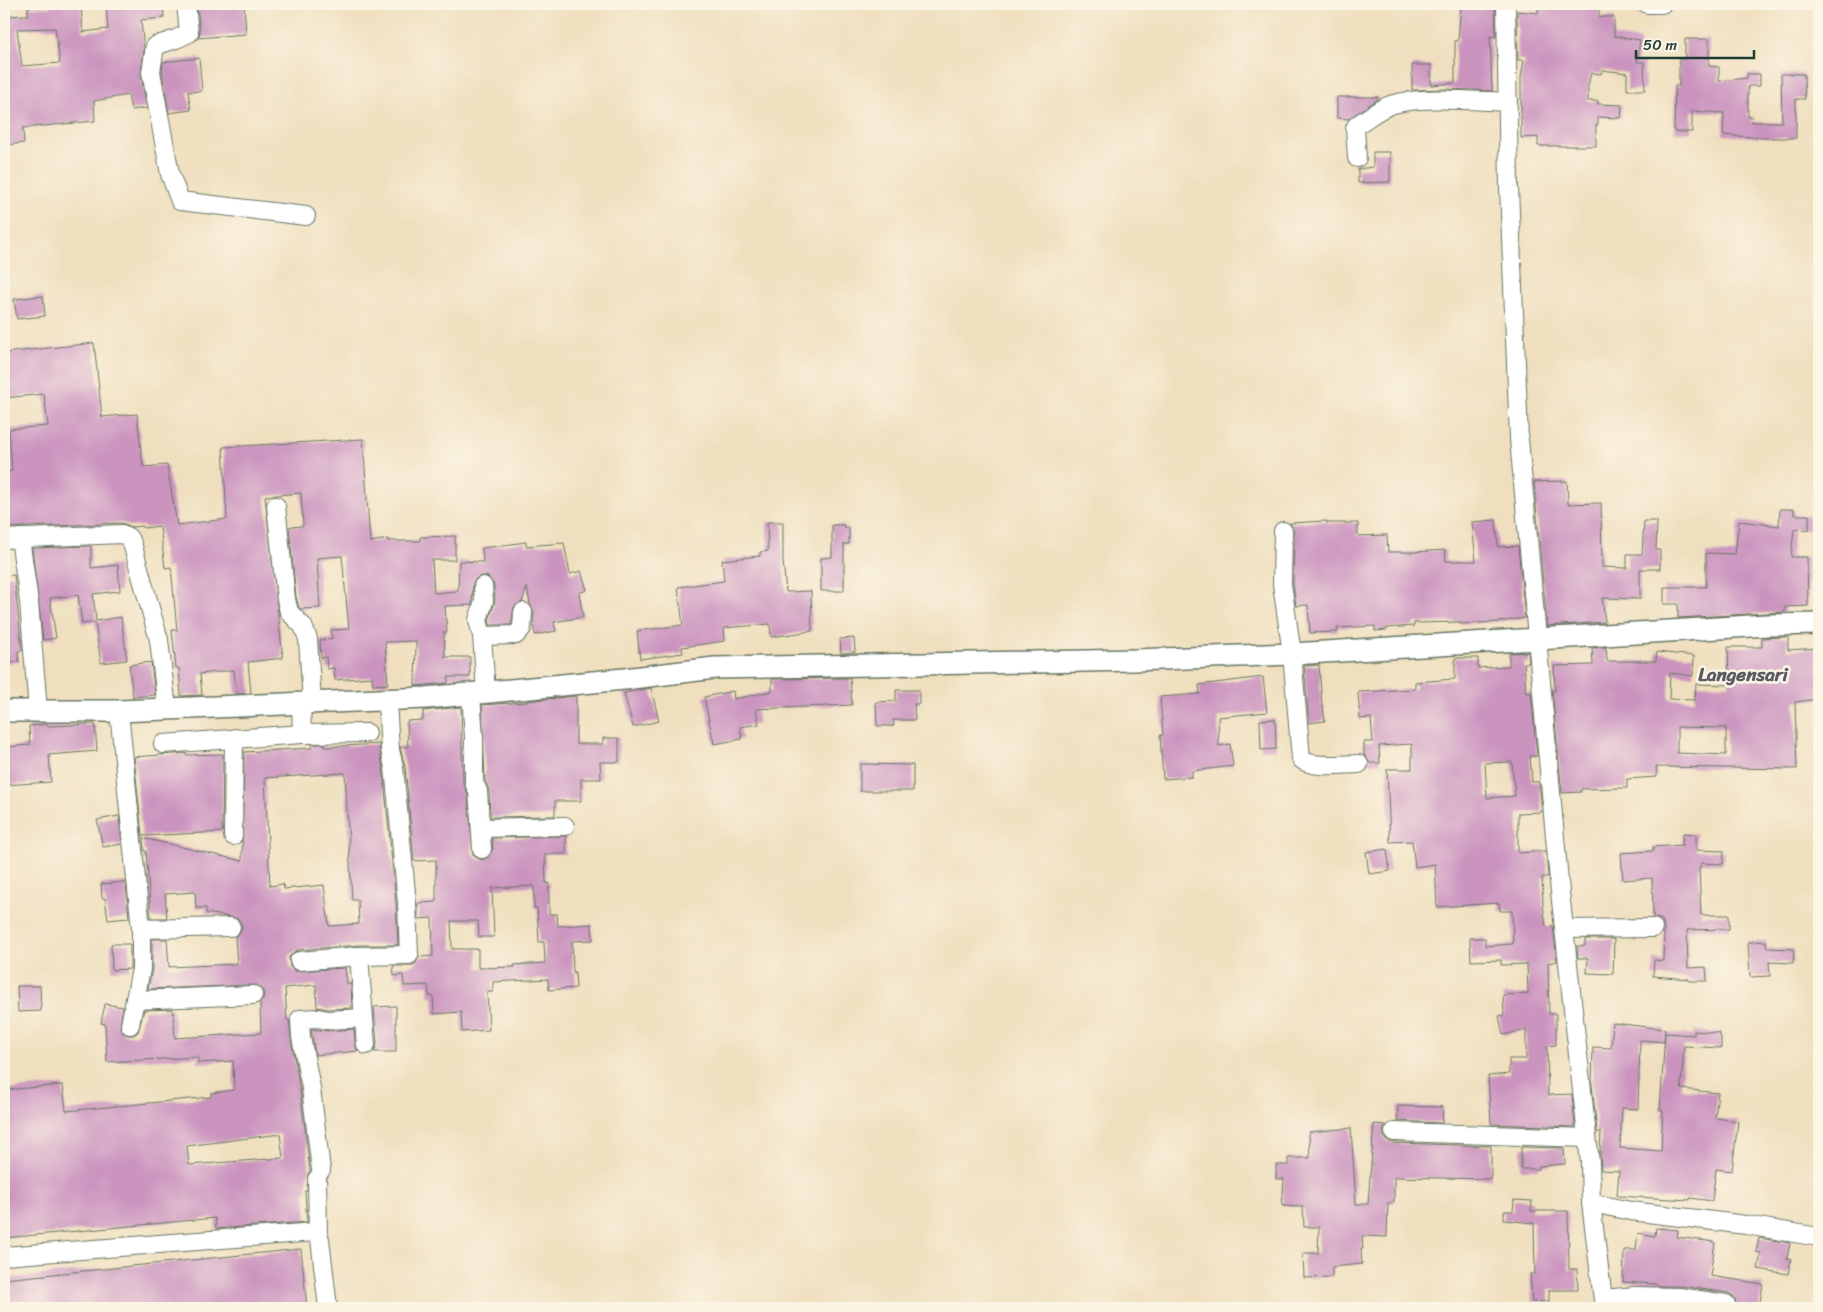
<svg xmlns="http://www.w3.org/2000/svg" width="1823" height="1312" viewBox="0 0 1823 1312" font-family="Sriracha,sans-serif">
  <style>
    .building { fill: #cb94bf; fill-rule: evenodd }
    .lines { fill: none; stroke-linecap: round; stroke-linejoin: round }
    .minor-casing { stroke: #687664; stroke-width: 20 }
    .major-casing { stroke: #687664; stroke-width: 24 }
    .minor { stroke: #fff; stroke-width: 18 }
    .major { stroke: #fff; stroke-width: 21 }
    .labels { text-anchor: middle; stroke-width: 5; stroke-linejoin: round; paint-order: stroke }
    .quarter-label { font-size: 19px; font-weight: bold; fill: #5b5b65; stroke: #fcf5e5 }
  </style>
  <rect width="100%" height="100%" fill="#fcf5e5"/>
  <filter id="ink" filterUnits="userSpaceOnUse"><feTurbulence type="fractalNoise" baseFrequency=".02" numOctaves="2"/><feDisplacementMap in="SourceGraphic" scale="10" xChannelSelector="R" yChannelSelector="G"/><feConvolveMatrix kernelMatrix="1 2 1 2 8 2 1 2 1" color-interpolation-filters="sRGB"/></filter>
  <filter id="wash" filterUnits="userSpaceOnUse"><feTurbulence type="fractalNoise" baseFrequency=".0096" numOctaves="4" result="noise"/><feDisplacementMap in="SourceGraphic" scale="20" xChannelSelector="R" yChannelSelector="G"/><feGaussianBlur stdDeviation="1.12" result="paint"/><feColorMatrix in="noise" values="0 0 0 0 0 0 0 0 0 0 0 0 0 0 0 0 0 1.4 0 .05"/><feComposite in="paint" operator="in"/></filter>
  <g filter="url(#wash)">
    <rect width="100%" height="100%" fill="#efdfbe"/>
    <g id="blocks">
      <g class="building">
        <path d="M50,4H81L83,32L108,29L106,4H163L164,18L141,20L144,50L141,74L147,108L131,110L128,95L94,101L95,121L23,128L24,143L4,145V16L28,15V7H51ZM55,28L60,63L22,66L17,29Z"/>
        <polygon points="230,4 244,4 246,34 198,38 200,32 197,6"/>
        <polygon points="1461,4 1495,4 1496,37 1490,36 1492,91 1447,89 1412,90 1412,65 1431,65 1431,85 1455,83 1455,41 1458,41"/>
        <polygon points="1539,4 1582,6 1582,9 1599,9 1599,17 1614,17 1614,36 1640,40 1637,62 1644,62 1645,90 1627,90 1627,73 1602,70 1601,74 1591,73 1588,86 1588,101 1598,101 1598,104 1622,105 1621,118 1598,117 1598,125 1596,125 1596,146 1538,146 1538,137 1521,138 1521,78 1524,60 1518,60 1517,11 1538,13"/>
        <polygon points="1685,39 1709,39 1709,66 1719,67 1719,81 1747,78 1747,74 1760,74 1760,86 1748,86 1748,116 1753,117 1752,122 1782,122 1781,74 1804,74 1805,99 1796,99 1796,138 1765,138 1723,135 1724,113 1692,111 1692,132 1674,132 1675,86 1679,86 1679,59 1685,59"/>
        <polygon points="199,58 202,91 188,92 191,110 169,113 162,72 163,62"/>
        <polygon points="1337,97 1378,97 1378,99 1349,119 1337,118"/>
        <polygon points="1373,152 1390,152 1390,182 1358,183 1358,169 1373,167"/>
        <polygon points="43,296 45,316 17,319 14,299"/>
        <polygon points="94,343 102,417 137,414 143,467 167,465 177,525 227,519 223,447 363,439 370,542 388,539 388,541 420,541 420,537 455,536 455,560 432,560 434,593 458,591 459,561 483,562 482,548 526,542 526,546 564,543 570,574 581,571 587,590 579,593 583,617 554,622 556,631 535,635 533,622 534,612 530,604 527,587 522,602 514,607 511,625 490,625 489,620 495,601 494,585 488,577 482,576 477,578 473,582 472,605 445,606 447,632 444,632 445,657 470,657 470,677 448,677 448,683 415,686 416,641 385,642 388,684 373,685 372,677 335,680 334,668 327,669 326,657 321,658 320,640 332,639 331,630 349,629 342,556 317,558 320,608 301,609 299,607 296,597 289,527 303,526 301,493 265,496 283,658 248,662 251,693 236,694 234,670 200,674 202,695 181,696 179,668 176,668 172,630 177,630 171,567 165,568 160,526 144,528 143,526 132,527 122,523 4,528 4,472 12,471 9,429 48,426 44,394 4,398 4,353"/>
        <polygon points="1567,481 1568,504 1601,503 1602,567 1627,568 1627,554 1642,554 1644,521 1657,521 1656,550 1660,550 1660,569 1640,569 1640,599 1602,598 1605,622 1547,626 1534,482"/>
        <polygon points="1780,509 1794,509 1794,515 1809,515 1809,530 1794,529 1791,557 1807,557 1808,606 1785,607 1785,612 1678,618 1678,604 1664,604 1664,587 1706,587 1706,553 1735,554 1739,521 1779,526"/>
        <polygon points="1496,520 1498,547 1518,546 1525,618 1498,622 1460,624 1460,622 1414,623 1414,626 1387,628 1387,630 1375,631 1375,626 1337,628 1338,632 1310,633 1308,605 1296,606 1293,583 1294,531 1290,523 1327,521 1327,523 1358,523 1358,536 1387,535 1388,552 1414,552 1445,550 1446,561 1476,561 1472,522"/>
        <polygon points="767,522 783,522 783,561 786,592 811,591 812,631 771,637 770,624 724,628 725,641 682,647 683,653 640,659 637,631 683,625 678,587 724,581 722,560 760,556 760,552 768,551"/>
        <polygon points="832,525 844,525 844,528 849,528 849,544 844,544 844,591 821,591 821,558 832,557"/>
        <polygon points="91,546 91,568 118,565 120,591 93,594 96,621 121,617 127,660 101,663 95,622 82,624 78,595 50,598 56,638 43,640 32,548"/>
        <polygon points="14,575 22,650 18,651 19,662 6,663 5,652 4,652 4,576"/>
        <path d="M1786,637L1788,638V650L1819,648V699L1795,702L1797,769L1656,767L1657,777L1627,779V788L1581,789V792L1562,793L1552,691H1555L1554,666L1593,665L1592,648L1606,647L1607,661H1656L1657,652L1694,656L1693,676L1670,673L1669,699L1695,700L1696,684L1729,685L1728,647H1762V638ZM1677,727L1726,728V755L1677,753Z"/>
        <polygon points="854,638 855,652 841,653 840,639"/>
        <path d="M1528,652L1529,663H1524L1526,693L1531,692L1537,756H1530L1532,782H1539L1542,812L1518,813V853L1546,851L1548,877H1542L1543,905L1546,927L1553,926L1557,961L1548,963L1549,1014H1556V1045L1547,1046L1548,1095L1572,1094L1575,1127L1491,1124L1488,1076L1509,1074V1059H1526V1030L1503,1035L1499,1016L1504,1015L1503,995L1528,994L1527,964L1501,965V960L1471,961L1470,938H1485V946L1513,944L1512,911H1500L1499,903L1437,907L1435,864L1415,867L1412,841L1390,842L1387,769H1412V744L1379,746L1380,763H1370L1364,755V742H1373L1371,718L1360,719L1358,692L1415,689V682L1455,679V658H1478V668L1509,666V653ZM1512,762L1515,796L1487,798L1485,763Z"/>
        <polygon points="151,662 155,695 133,697 129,665"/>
        <polygon points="1319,665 1322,706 1323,706 1325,721 1309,723 1304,666"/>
        <polygon points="1263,677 1267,712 1218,717 1219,746 1230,744 1233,766 1192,771 1192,777 1163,779 1160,735 1163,735 1160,697 1200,694 1199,685"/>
        <polygon points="850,678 852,705 756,709 759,724 740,727 742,739 714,744 704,697 733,691 734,699 772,691 772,679"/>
        <polygon points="651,688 659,721 633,727 624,693"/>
        <polygon points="896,690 919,690 919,704 914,704 915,720 893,720 894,726 877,726 876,702 896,701"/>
        <polygon points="576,696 576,744 603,744 603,738 619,738 619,762 600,762 601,779 581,779 581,801 555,801 555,816 490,817 489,790 485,780 482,705 527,702 527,701"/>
        <path d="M461,707L463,783L468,794L473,854L477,858L482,860L488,857L493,849L492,838L566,836V854H545L546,883H549V914H557L558,926L592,924L593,940L572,941L573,972H575L576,988L549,990L548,979L493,982V992H487L489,1030L462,1032L461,1012L434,1014L433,996H429L428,985L404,986L403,975L394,976L393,966H410L415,964L419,957L433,956L432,918L418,919V903L436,902V860L414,861L405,766L400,747H408L407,721L423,720V711ZM534,886V908H537L539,942H544L545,963L514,965L515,967L478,968V949H452L451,921H478L479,937H494L492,888Z"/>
        <polygon points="1275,719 1276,749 1261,750 1260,720"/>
        <polygon points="47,724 47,726 95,724 97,751 49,755 51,782 4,785 4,747 30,745 29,726"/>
        <path d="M312,744H325V747L379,744L383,769L396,904L398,945H358L298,950L293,953L289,957L290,967L295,971L345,968L347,984H351L352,1008L328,1009L317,1007L316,985L285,988L287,1020H289L291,1039L300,1090L310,1171L308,1174L307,1191H305L307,1222L216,1229L215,1218L4,1238V1090L63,1085L66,1111L211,1097V1093L234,1090L233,1061L198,1063V1057L107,1062L105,1024L101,1023L105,1004L123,1007L120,1028L123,1033L128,1035H134L138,1032L144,1010L173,1009L175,1038L261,1033L260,1003L263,999L264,994L262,989L257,985L148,989L152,969V939H167L169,967L237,964L235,937L240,932L242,926L240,921L236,918L206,913V908H196L195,892L165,894L167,918H151L146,851H144L143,838L242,861L244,752L312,748ZM345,773L352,900H358L359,924L329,926L324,885L284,889L283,884L270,886L265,778ZM280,1134L283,1158L189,1165L187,1146Z"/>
        <polygon points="186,753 186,755 223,754 222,832 142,836 134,757"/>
        <polygon points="860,764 913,765 913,791 860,791"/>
        <polygon points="119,816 122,844 103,847 97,820"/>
        <polygon points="1683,833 1696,834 1696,850 1724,851 1723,864 1701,863 1701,867 1699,867 1701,915 1729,915 1729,929 1687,930 1688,968 1706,967 1707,981 1689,981 1689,979 1653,976 1654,960 1663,961 1664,927 1662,920 1653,917 1652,878 1623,880 1621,853 1653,851 1653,847 1682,845"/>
        <polygon points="1387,849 1390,871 1369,874 1366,852"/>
        <polygon points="126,882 129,918 108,920 105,898 102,898 101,884"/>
        <polygon points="1585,939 1614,939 1613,974 1587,973 1588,958 1578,958 1577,946 1585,946"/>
        <polygon points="1766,941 1767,948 1794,949 1793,963 1769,962 1770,976 1750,977 1748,942"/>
        <polygon points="111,944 130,944 130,969 112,970"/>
        <polygon points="17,986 40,986 41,1011 18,1012"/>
        <polygon points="396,1006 396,1052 374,1052 377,1044 374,1007"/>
        <polygon points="1613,1023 1665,1029 1664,1042 1640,1040 1638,1109 1622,1108 1620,1148 1661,1151 1663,1110 1660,1110 1665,1033 1694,1035 1694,1031 1720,1033 1720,1037 1721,1037 1721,1048 1684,1046 1681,1086 1682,1089 1718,1093 1715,1118 1738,1121 1732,1171 1716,1169 1712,1201 1690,1198 1690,1200 1617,1196 1619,1171 1601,1170 1600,1154 1601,1132 1597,1132 1592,1084 1593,1047 1611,1048"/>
        <polygon points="311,1029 328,1031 354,1029 355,1046 358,1051 315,1055"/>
        <polygon points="1398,1106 1443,1107 1442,1123 1397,1121"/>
        <polygon points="1374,1124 1386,1125 1383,1131 1384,1137 1388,1141 1393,1143 1491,1146 1491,1179 1394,1177 1394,1203 1388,1203 1387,1237 1362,1236 1363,1249 1361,1249 1362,1264 1332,1267 1332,1277 1304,1278 1303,1253 1318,1253 1319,1227 1304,1227 1303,1207 1282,1206 1284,1179 1276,1179 1276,1165 1288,1165 1288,1158 1310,1158 1309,1132 1351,1128 1356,1204 1368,1204"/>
        <polygon points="1521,1147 1564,1148 1565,1164 1539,1166 1539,1169 1521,1169"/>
        <polygon points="1514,1200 1532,1201 1531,1211 1568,1211 1569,1269 1577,1269 1578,1290 1549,1290 1549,1301 1532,1302 1530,1274 1535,1274 1534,1223 1504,1220 1504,1211 1513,1211"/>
        <polygon points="1656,1228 1678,1230 1677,1237 1715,1242 1710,1276 1763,1284 1759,1308 1736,1306 1735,1297 1728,1293 1681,1286 1657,1286 1657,1284 1623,1282 1624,1250 1636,1250 1638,1233 1655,1236"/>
        <polygon points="1759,1238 1790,1243 1787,1259 1791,1260 1788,1274 1758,1269 1761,1253 1756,1252"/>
        <polygon points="301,1249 307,1308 4,1308 4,1279"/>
      </g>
    </g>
  </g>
  <g filter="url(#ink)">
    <use href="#blocks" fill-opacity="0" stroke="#687664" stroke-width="1"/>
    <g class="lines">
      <g class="minor-casing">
        <g id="minor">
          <polyline points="186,4 189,33 176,39 155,46 151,72 170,174 180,201 306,216"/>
          <polyline points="1506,4 1509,187 1519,439 1560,892 1590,1163 1591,1203 1604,1308"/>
          <polyline points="1647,4 1662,4"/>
          <path d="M1357,158L1355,128L1358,124C1367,119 1377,110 1388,106C1416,95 1476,101 1508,102"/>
          <polyline points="276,506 286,599 289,612 303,626 308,639 312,703"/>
          <path d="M1283,531L1282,584L1292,654L1301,759C1312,769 1343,764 1359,764"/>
          <polyline points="20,538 29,602 38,710"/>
          <polyline points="4,539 122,534 128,537 132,543 159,640 167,709"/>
          <polyline points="483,586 484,601 478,620 482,636 486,692"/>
          <polyline points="482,636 516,635 522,628 523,612"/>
          <polyline points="471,694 474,738 474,783 478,791 482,849"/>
          <polyline points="119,711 141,929 141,969 130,1025"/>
          <polyline points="302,734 367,733"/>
          <polyline points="163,744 302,734 301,703"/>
          <polyline points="481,828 565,826"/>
          <polyline points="233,836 234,738"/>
          <polyline points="141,929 231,927"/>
          <polyline points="1565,929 1653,928"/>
          <polyline points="359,956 366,1045"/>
          <polyline points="299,961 359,956 409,955 407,903 394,767 390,750 387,700"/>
          <polyline points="135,1000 253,995"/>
          <polyline points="1394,1132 1587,1138"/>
          <polyline points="321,1170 311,1088 301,1037 300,1019 318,1018 327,1020 364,1018"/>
          <polyline points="317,1179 318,1234"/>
          <polyline points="1591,1203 1631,1211 1746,1225 1819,1237"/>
          <polyline points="4,1256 315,1232 320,1239 328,1308"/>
          <polyline points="1603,1299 1635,1296 1679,1297 1726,1304"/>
        </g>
      </g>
      <g class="major-casing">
        <polyline id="major" points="4,711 119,711 426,698 624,679 715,668 1135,660 1292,654 1767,625 1819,624"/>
      </g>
      <use href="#minor" class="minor"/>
      <use href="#major" class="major"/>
    </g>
  </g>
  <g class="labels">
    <g class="quarter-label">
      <text x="1743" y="681">Langensari</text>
    </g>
  </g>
  <rect width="1823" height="1312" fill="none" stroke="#fcf5e5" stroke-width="20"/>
  <path d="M1636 50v8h118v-8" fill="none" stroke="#1f3d34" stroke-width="2.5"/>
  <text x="1643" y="50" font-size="15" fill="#1f3d34" stroke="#fcf5e5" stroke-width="4" paint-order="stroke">50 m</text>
</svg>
